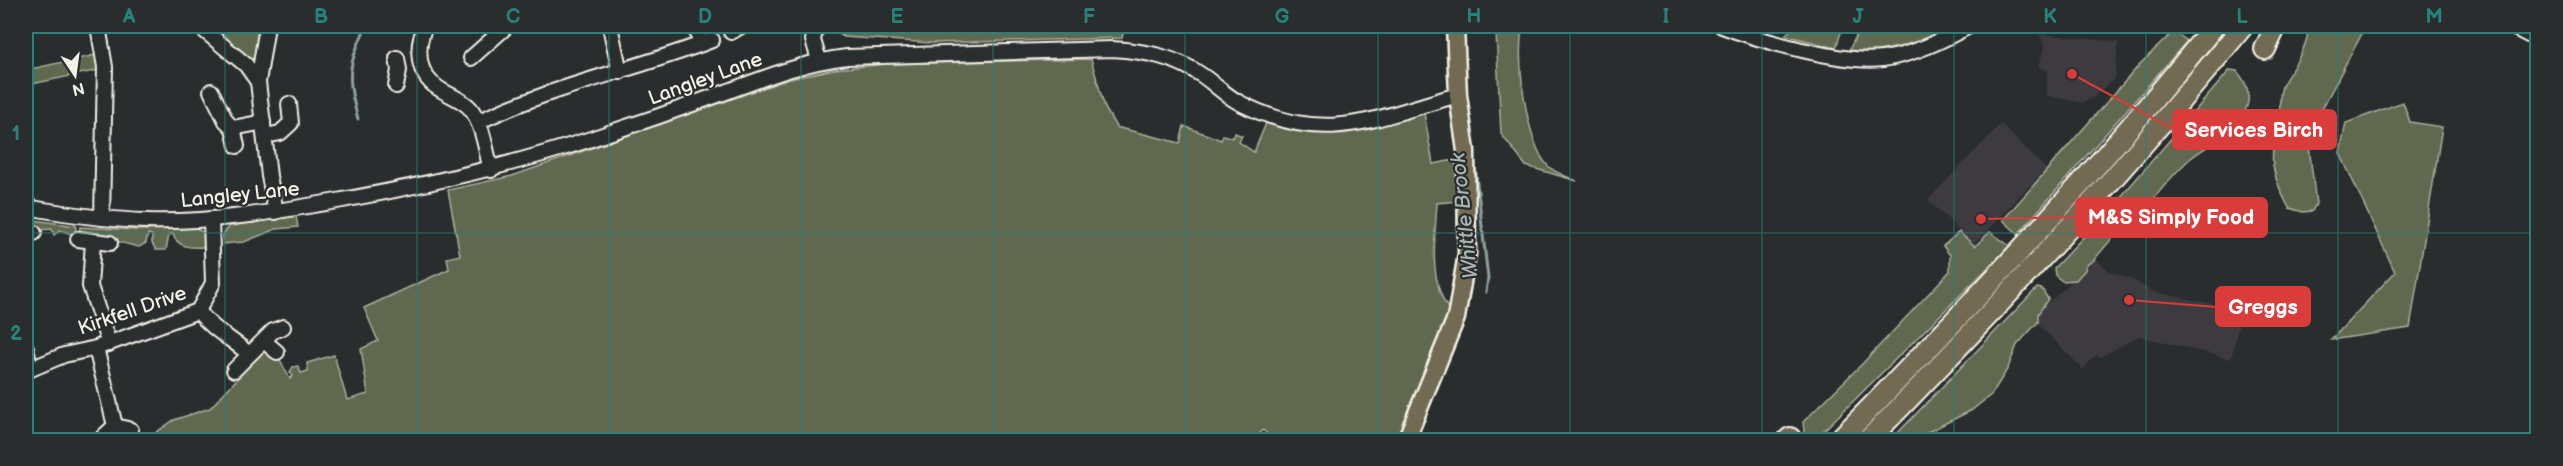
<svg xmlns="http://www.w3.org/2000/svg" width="2563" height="466" viewBox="0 0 2563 466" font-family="'Balsamiq Sans',sans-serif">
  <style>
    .built { fill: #3d3b40 }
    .green { fill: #61694f; stroke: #aaad9c; stroke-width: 1.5 }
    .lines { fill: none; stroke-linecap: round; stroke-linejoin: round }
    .stream { stroke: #90a0a1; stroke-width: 3 }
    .minor-casing { stroke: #f4f1e8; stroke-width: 18 }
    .major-casing { stroke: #f4f1e8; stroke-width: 21 }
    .highway-casing { stroke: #f4f1e8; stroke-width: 24 }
    .minor { stroke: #2a2d2e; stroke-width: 14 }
    .major { stroke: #736b52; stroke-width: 16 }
    .highway { stroke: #736b52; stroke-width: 20 }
    .grid { fill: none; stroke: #26827a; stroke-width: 1.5; stroke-opacity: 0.55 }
    .labels { text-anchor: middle; stroke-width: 4.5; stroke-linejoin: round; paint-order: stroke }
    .street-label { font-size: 20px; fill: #f4f1e8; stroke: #2a2d2e }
    .water-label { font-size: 21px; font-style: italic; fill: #a9b4b2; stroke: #2a2d2e }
    .leader { fill: none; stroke: #d93c3b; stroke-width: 2 }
    .callout-dot { fill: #d93c3b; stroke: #2a2d2e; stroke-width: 2 }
    .callout { fill: #d93c3b; stroke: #d93c3b; stroke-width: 2 }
    .callout-label { font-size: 21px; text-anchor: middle; font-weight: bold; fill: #fff }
    .neatline { fill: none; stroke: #26827a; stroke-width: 2 }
    .grid-label { font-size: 20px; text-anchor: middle; font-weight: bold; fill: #26827a }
  </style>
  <rect width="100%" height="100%" fill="#2a2d2e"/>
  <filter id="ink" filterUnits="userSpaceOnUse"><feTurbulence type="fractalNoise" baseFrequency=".0167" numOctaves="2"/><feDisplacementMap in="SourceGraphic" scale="12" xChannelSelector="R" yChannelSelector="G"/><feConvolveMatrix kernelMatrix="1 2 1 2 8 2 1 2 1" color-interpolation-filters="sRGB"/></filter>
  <g filter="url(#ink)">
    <g class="built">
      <polygon points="2039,34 2118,42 2115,78 2094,97 2082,103 2046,95 2048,70 2038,67 2045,47"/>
      <polygon points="2001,124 2046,169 1974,244 1928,200"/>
      <polygon points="2096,259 2110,272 2133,280 2154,292 2242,310 2231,359 2139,336 2100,357 2096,355 2083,369 2032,318"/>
    </g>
    <g class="green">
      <polygon points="230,26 264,26 253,70 219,36"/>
      <polygon points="834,26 1125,26 1122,38 932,43 844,37 834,31"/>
      <path d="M1500,26H1523C1515,56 1526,143 1548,166C1555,173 1568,177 1577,181L1526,166L1501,134L1496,32Z"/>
      <polygon points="1795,26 1843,26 1836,48 1785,35"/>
      <path d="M1861,26H1951C1918,43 1886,54 1848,52Z"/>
      <path d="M2308,26H2366L2316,120L2309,146L2316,204L2312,211L2303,212L2289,208C2269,170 2269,156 2279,115C2281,105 2278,94 2283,84C2293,66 2309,47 2308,26Z"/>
      <polygon points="2174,31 2187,41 2018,234 2003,220 2142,62"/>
      <polygon points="96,55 99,70 27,85 33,118 26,117 26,70"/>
      <path d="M1091,59L1105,108L1116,127L1180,143L1184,126L1221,140L1223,135L1233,138L1235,133L1242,136L1239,142L1254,152L1267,121C1327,143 1365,132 1424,113L1433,164L1460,159L1459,201L1437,203C1435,239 1428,280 1449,310L1439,346L1399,440H1274L1263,430L1254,440H145L174,420L210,408L263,351L276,359L278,356L290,379L293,376L290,372L293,367L298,366L301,373L308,371L307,363L334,355L347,400L368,394L361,349L378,341L364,308L449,269L447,258L460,255L448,190L512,176L786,80L834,69L887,64Z"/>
      <path d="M2230,70L2237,71C2272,112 2218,138 2191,158C2173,173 2157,196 2141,213L2136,210L2093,261L2086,265L2085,270L2076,280L2062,281L2055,275L2054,268L2119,199Z"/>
      <polygon points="2403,102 2410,122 2442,127 2410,328 2331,340 2395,272 2340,153 2346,123"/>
      <polygon points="296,216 298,227 276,229 244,242 223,244 223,234 230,226"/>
      <polygon points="26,219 76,226 75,235 60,230 54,235 52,229 38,230 26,226"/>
      <path d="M80,227L137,230L197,228L206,236L205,247C192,248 177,248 173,234L169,235L166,250H156L152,243V235L148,234L146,243L139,247L114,241V237L79,232Z"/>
      <polygon points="1959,232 1975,246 1990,232 2010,246 1814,440 1805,440 1803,422 1863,363 1950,271 1950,255 1943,246"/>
      <polygon points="2037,288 2042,289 2048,299 2038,314 2038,322 2017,345 2008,368 1992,394 1972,410 1912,440 1891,440"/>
    </g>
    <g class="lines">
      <g class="stream">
        <path d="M358,119C346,74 348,67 366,26"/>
        <polyline points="1474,157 1488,278 1486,292"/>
      </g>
      <g class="minor-casing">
        <g id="minor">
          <polyline points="98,26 105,67 102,218"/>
          <polyline points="199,26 246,65 258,82 269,176 276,212"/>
          <path d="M425,26C416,47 416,74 438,88C448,95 462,99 470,108C483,124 486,151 491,170"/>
          <polyline points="610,26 620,72"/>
          <polyline points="695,26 701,44"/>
          <polyline points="816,26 813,40 819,60"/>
          <path d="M1722,26C1762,41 1842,64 1883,59C1913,55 1943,40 1969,26"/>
          <polyline points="2511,26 2538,40"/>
          <polyline points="731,32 741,26"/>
          <polyline points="471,58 507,26"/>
          <polyline points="258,82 267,26"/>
          <polyline points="396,86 399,70 397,58"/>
          <polyline points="211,91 226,121 233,128"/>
          <path d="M478,122C552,86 635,70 712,40"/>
          <polyline points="266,136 280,133 291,123 289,104"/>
          <polyline points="237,146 233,128 263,122"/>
          <path d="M26,207C66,214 106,220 147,221C211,223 274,212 337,201C422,186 505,167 588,140C634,125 680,109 726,92C766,77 804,62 847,57L1112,49C1145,51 1176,57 1203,76C1216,85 1226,96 1240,103C1326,147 1374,118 1458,95"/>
          <polyline points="26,232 34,233"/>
          <polyline points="78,239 110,243"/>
          <polyline points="93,242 90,286 109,344"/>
          <path d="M198,311C215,332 231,338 249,354"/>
          <polyline points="264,341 277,352"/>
          <polyline points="26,348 31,369"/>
          <polyline points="96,348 115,426"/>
          <polyline points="234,370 273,331 283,327"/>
          <polyline points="26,371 64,355 96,348 198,311 213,283 211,219"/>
          <polyline points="103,437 115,426 131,430"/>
        </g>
      </g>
      <g class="major-casing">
        <polyline id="major" points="1406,440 1456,318 1467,254 1466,151 1458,95 1455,26"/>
      </g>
      <g class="highway-casing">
        <g id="highway">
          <polyline points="2265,49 2276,26"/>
          <polyline points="1788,440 1790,438"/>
          <path d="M1839,440C1970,307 2097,172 2214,26"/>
          <path d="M1868,440C1999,307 2125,170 2243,26"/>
        </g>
      </g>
      <use href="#minor" class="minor"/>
      <use href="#major" class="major"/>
      <use href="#highway" class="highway"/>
    </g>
  </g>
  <path class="grid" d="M225,26V440M417,26V440M609,26V440M801,26V440M993,26V440M1185,26V440M1378,26V440M1570,26V440M1762,26V440M1954,26V440M2146,26V440M2338,26V440M26,233H2538"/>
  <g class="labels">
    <g class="street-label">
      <text transform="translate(705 78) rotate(-20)" y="7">Langley Lane</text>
      <text transform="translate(240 194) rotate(-6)" y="7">Langley Lane</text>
      <text transform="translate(132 310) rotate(-19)" y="7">Kirkfell Drive</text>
    </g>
    <g class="water-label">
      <text transform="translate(1464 216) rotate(-96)" y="7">Whittle Brook</text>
    </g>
  </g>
  <path class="leader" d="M2072 74L2173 129M1981 219L2076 217M2129 300L2216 307"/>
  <g class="callout-dot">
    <circle cx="2072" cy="74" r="6"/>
    <circle cx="1981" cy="219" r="6"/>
    <circle cx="2129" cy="300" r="6"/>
  </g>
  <g class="callout">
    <rect x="2173" y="110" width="163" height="39" rx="6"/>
    <rect x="2076" y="198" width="191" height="39" rx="6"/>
    <rect x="2216" y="287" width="94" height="39" rx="6"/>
  </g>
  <g class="callout-label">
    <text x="2254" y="137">Services Birch</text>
    <text x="2171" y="224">M&amp;S Simply Food</text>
    <text x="2263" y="314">Greggs</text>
  </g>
  <rect width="2563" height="466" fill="none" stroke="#2a2d2e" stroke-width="66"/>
  <g transform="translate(75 75) rotate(167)" stroke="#2a2d2e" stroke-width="4.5" paint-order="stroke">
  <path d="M0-4.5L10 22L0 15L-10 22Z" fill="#f4f1e8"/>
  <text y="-9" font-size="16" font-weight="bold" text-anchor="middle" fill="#f4f1e8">N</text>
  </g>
  <rect x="33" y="33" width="2497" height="400" class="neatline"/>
  <g class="grid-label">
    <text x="129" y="23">A</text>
    <text x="321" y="23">B</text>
    <text x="513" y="23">C</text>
    <text x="705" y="23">D</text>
    <text x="897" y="23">E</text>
    <text x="1089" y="23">F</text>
    <text x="1282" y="23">G</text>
    <text x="1474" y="23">H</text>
    <text x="1666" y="23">I</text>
    <text x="1858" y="23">J</text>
    <text x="2050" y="23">K</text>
    <text x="2242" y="23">L</text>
    <text x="2434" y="23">M</text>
    <text x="16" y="140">1</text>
    <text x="16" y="340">2</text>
  </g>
</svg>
